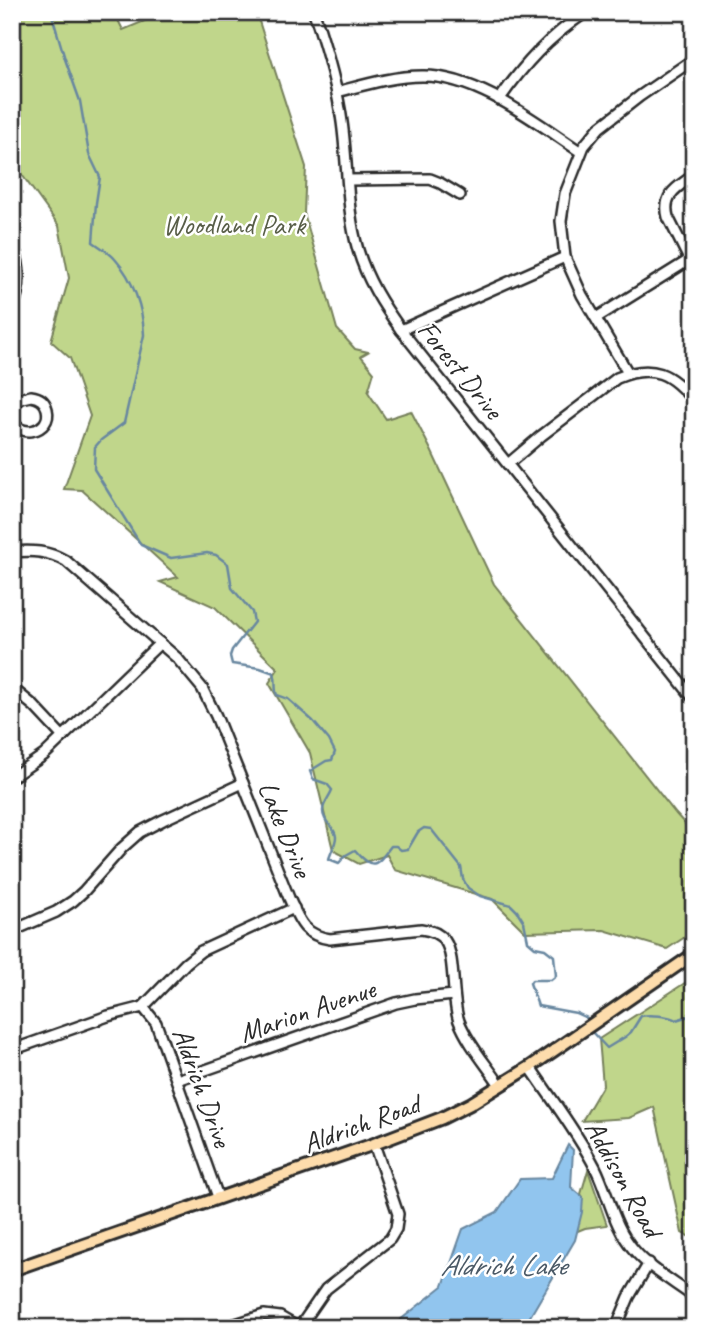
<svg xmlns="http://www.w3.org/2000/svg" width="706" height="1340" viewBox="0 0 706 1340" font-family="Caveat,sans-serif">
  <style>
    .green { fill: #c0d68b; stroke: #76805b; stroke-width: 2 }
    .water { fill: #91c5ee; stroke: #6887a0; stroke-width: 2 }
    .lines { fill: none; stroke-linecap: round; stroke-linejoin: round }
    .stream { stroke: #6887a0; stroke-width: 2.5 }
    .minor-casing { stroke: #2b2b2b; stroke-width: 14 }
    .major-casing { stroke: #2b2b2b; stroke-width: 16 }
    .minor { stroke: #fff; stroke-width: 9 }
    .major { stroke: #fddcac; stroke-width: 10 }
    .labels { text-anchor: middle; stroke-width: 5; stroke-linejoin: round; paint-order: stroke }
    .park-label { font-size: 28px; fill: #585e48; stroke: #fff }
    .street-label { font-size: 28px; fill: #2b2b2b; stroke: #fff }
    .water-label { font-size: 30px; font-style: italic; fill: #4a5966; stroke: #fff }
  </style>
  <rect width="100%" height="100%" fill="#fff"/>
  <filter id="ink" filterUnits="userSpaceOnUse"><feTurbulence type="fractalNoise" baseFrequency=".0143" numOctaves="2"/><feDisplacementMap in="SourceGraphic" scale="14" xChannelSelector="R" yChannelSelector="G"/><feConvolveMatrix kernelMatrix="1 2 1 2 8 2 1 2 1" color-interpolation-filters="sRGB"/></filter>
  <g filter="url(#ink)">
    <g class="green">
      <polygon points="12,12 117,12 117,18 123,30 166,12 256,12 306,167 304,213 337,329 355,349 368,352 361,356 374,372 368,392 386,419 411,411 431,450 494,584 676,814 694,834 694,931 667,949 604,930 525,932 492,899 395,870 387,855 359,864 333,850 310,753 269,683 278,669 215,607 160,582 178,577 82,490 64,489 90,416 70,358 51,341 69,278 59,226 12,161"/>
      <polygon points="694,977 694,1239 682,1233 654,1107 629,1118 582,1121 603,1085 599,1039"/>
      <polygon points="588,1170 607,1225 585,1228 563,1237 583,1197 581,1194"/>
    </g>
    <polygon class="water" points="568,1145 573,1150 571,1187 583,1197 582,1212 575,1240 525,1325 525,1328 390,1328 443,1286 463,1229 497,1212 520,1179 552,1178"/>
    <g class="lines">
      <g class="stream">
        <path d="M51,12L65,59L80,101L89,154L100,177L96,203L93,242C100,247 109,252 115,259C133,279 143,308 144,335L124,423L101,440L95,447L94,469L141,545L171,558L207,553L216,555L228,564L232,588L252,612L254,622L232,650L230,656L232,664L260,668L274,673C277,681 274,688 277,695L288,699L313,721L329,740L335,752L332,760L326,761L310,771L313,779L327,784L332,790C329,798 323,803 323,811C323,823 335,826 336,837C336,843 331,852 329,859L339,863L346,855L355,850C373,871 376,866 391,846H396L401,850L408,849L418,832L424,828L431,829L461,867L463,879L468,888L480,896L511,905L517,911L524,922L528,941L535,947L545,949L554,956L556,976L551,980H532L530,983L538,1006L576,1013L587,1018"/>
        <path d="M591,1031L607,1048L625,1037L631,1032L641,1016C649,1014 670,1016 676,1020L692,1015L694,1017L690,1024V1033L694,1032"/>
        <polyline points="694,1050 692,1055 694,1061"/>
      </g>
      <g class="minor-casing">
        <g id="minor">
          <path d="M314,12C326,48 337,84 342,122C348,164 346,209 358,250C367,280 383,305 401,330L694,699"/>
          <path d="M337,92C364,85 393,76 422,76C477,75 537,123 581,152"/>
          <path d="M499,100C525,63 548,38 586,12"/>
          <polyline points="348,180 430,179 440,183 460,195"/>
          <path d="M12,242C21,265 22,286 12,309"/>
          <path d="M689,259L668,217C662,194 678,187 694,175"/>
          <polyline points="596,318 694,257"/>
          <polyline points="401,330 565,257"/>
          <polyline points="628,373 582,295 565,257 561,221 565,194 584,146 599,128 640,96 694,59"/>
          <path d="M31,396C39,397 45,401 47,409C53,433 15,440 12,416C12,412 13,408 13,404L22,398Z"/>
          <path d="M508,464L541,436L617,378C652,363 672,373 694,402"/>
          <path d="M12,552C32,550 48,551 66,561L177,658L202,688L216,716L289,898C299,920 303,935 330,939L421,929C430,930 439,933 445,941C456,957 451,1000 459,1021C468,1044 487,1065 500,1085"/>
          <polyline points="12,688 34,706 63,737"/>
          <polyline points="12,777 44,755 160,643"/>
          <polyline points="12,931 56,912 73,901 84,891 122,848 140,832 163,820 243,783"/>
          <polyline points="143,1007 186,963 201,951 294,908"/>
          <polyline points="12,1050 108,1016 143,1007 156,1023 218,1197"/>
          <path d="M530,1067C552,1100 577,1132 595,1167C609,1195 613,1226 634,1250C650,1269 674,1282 694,1297"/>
          <polyline points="177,1080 396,1003 415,999 454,995"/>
          <polyline points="223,1328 264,1315 280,1317 299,1328"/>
          <polyline points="299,1328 326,1289 390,1239 396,1229 398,1214 374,1144"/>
          <polyline points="616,1328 629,1297 649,1263"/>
        </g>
      </g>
      <g class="major-casing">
        <polyline id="major" points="12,1270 374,1144 442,1118 470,1104 530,1067 694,954"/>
      </g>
      <use href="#minor" class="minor"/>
      <use href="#major" class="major"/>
    </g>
  </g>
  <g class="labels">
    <g class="park-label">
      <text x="234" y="234">Woodland Park</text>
    </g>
    <g class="street-label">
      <text transform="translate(461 369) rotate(51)" y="10">Forest Drive</text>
      <text transform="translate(286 829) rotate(68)" y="10">Lake Drive</text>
      <text transform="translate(307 1010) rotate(-19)" y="10">Marion Avenue</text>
      <text transform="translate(203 1087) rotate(70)" y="10">Aldrich Drive</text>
      <text transform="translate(361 1123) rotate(-20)" y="10">Aldrich Road</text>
      <text transform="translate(624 1178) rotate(61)" y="10">Addison Road</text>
    </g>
    <g class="water-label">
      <text x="503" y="1275">Aldrich Lake</text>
    </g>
  </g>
  <rect width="706" height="1340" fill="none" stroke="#fff" stroke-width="42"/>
  <rect x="21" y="21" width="664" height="1298" fill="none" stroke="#2b2b2b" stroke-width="2.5" filter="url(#ink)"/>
</svg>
